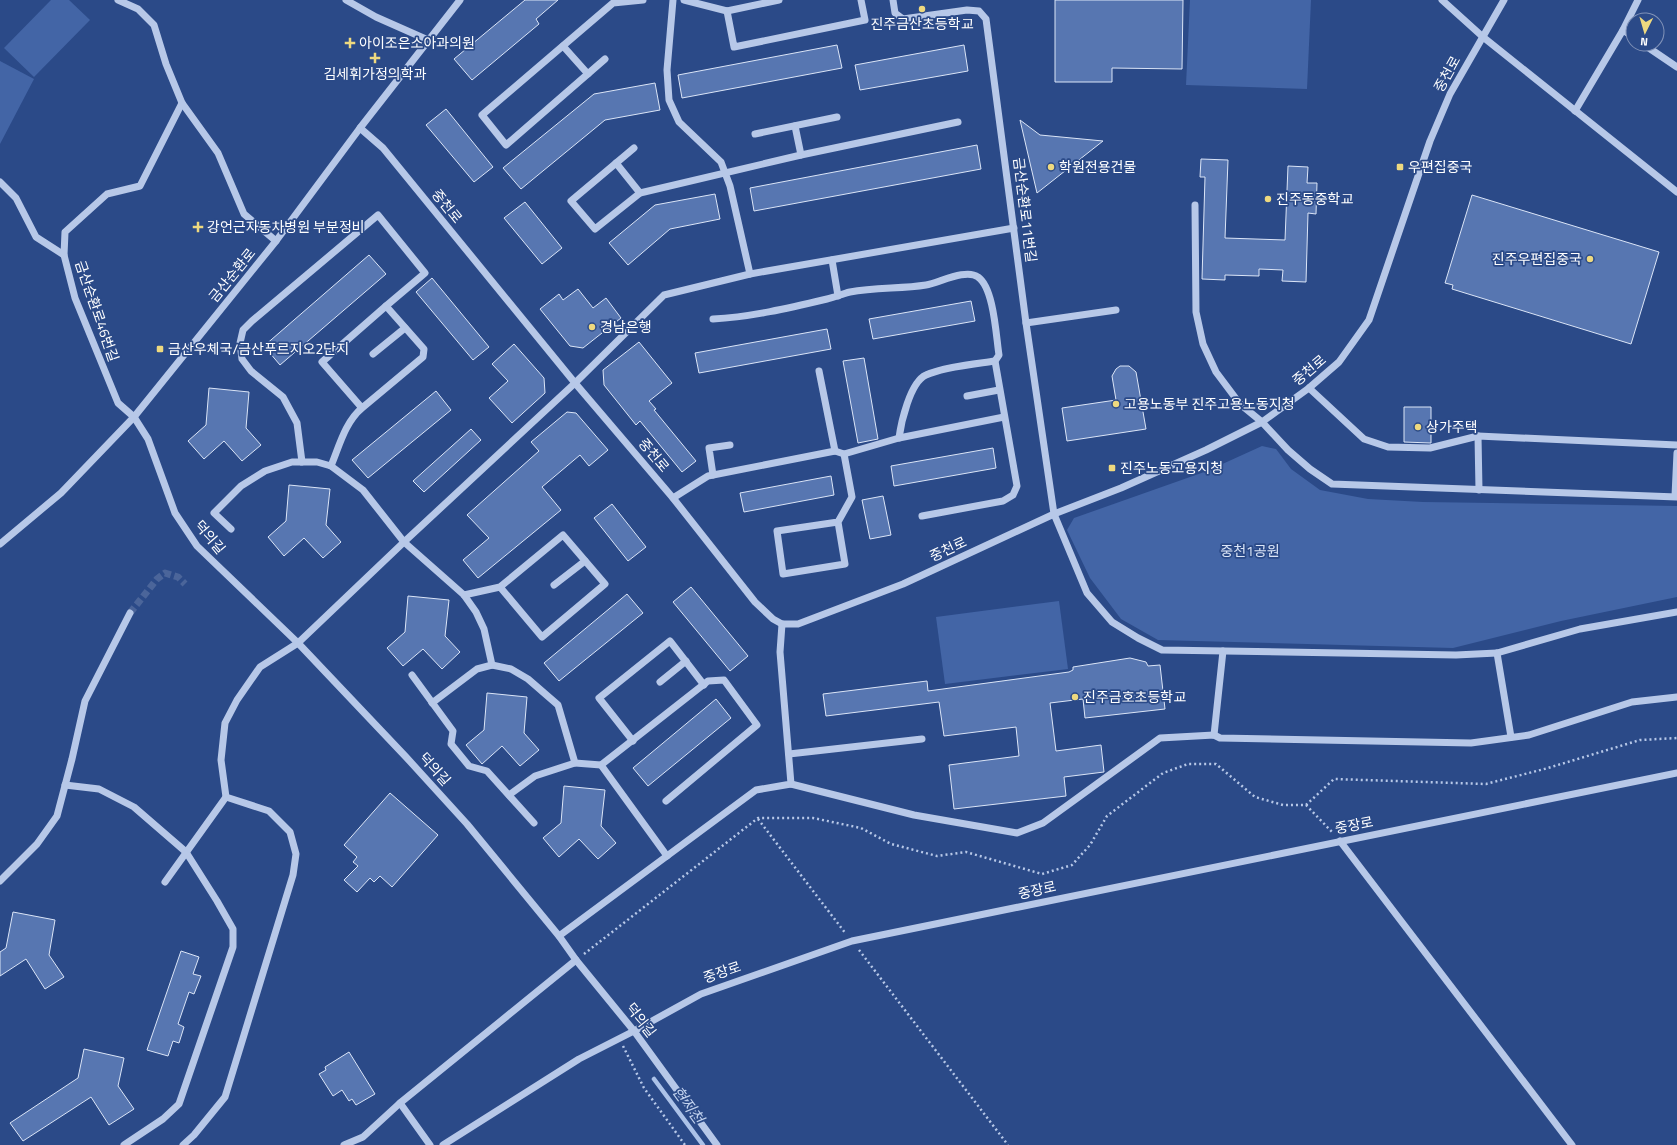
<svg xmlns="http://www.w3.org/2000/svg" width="1677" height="1145" viewBox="0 0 1677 1145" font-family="'Titillium Web','Noto Sans KR',sans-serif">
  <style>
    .green { fill: #4365a6 }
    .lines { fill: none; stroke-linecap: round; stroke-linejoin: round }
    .stream { stroke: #acc2e8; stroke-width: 4.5 }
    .building { fill: #5776b1; stroke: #dbe5f7 }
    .minor-tunnel { stroke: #4b659a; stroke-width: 7; stroke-dasharray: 7 3.5; stroke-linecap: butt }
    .path { stroke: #b7c8e8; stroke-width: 2.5; stroke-dasharray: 2 3; stroke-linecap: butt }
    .minor { stroke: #b7c8e8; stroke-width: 7 }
    .poi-dot { fill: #eed97f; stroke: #2b4a88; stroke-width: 1.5 }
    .labels { text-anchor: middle; stroke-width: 3.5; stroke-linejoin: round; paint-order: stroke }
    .poi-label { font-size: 14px; fill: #fff; stroke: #2b4a88; text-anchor: start }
    .street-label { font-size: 14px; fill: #fff; stroke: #2b4a88 }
    .park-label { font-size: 14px; fill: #dbe5f7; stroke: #2b4a88 }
    .water-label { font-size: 15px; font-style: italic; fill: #c3d3ef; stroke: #2b4a88 }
  </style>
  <rect width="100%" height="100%" fill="#2b4a88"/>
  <g class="green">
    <polygon points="51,0 69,0 90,20 34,77 4,48"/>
    <polygon points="1190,0 1311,0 1307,89 1186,85"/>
    <polygon points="0,61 34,79 0,144"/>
    <polygon points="1262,446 1276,449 1291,469 1320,490 1368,499 1423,502 1677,506 1677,597 1561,621 1453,648 1158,640 1121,619 1090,578 1067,530 1074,518 1207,471"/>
    <polygon points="1059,601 1068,669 945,684 936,617"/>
  </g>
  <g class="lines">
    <polyline class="stream" points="654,1079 703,1145"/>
  </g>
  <g class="building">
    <polygon points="525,0 558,0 536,19 539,24 472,80 454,59"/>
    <polygon points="1055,0 1183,0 1182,69 1112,68 1112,82 1055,82"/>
    <polygon points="837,45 842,68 682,98 678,75"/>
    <polygon points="964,45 968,71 860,90 855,65"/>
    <polygon points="655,83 660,110 605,120 521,189 503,168 594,94"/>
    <polygon points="446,109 493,167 474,182 426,125"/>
    <polygon points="1020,120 1040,135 1103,141 1037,193"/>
    <polygon points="977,145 981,169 754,211 750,188"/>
    <polygon points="1201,159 1228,160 1225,238 1285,240 1288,166 1308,167 1307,183 1317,183 1316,214 1308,213 1306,282 1282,281 1283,270 1259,269 1259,276 1225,275 1225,280 1202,279 1205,177 1200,177"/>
    <polygon points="715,194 720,219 670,229 628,265 609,243 655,205"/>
    <polygon points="1472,195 1659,252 1631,344 1452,289 1453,285 1445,283"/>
    <polygon points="525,202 562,248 542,264 504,218"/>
    <polygon points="369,255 386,274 280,365 264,346"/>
    <polygon points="432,278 489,347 473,360 416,292"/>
    <polygon points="578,289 593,308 606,298 621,318 583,348 570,346 540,309 559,294 563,300"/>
    <polygon points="971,301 975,321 873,339 869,319"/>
    <polygon points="827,329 831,349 699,373 695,353"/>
    <polygon points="639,342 672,383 649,401 656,409 654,410 696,461 682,472 640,421 636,425 604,385 603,370"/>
    <polygon points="514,344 544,378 545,393 512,423 489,398 508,381 492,364"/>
    <polygon points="864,358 878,439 858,443 843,361"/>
    <polygon points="1120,366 1129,366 1136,372 1146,429 1067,441 1062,408 1116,400 1112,376 1116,369"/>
    <polygon points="209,388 249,392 246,428 261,445 242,461 224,441 204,459 188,441 206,425"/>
    <polygon points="436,391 451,410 368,478 352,460"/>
    <polygon points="1404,407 1431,407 1431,443 1404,442"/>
    <polygon points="567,412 576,413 608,450 589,466 580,455 542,487 561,510 478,578 463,560 489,538 467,515 539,451 531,442"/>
    <polygon points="471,429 481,440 424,492 413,481"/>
    <polygon points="993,448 996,468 894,486 891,466"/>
    <polygon points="831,476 834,495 744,512 740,493"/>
    <polygon points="289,485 330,489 326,525 341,542 323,558 304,538 284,556 268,537 286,521"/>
    <polygon points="883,496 891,535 870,539 862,500"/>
    <polygon points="612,504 646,547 628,561 594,518"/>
    <polygon points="691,587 748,656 730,671 673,602"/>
    <polygon points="627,594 643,613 559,681 544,663"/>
    <polygon points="408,596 449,600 445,636 460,652 442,669 423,649 403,666 387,648 405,632"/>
    <polygon points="1130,658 1146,662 1148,666 1160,665 1165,709 1085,718 1083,699 1050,703 1056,751 1101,745 1104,772 1064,777 1066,796 954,809 949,765 1019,756 1016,727 944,736 939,702 826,716 823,694 927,681 928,691 1069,672 1073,670 1073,667"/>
    <polygon points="487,693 527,697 524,733 539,750 520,766 502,746 482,764 466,745 484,730"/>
    <polygon points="716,699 731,718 648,786 633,768"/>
    <polygon points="564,786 605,790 601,826 616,843 598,859 579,839 559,857 543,838 561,823"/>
    <polygon points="390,793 438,835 392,887 380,876 374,882 370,878 357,892 344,880 358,866 353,862 357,857 344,845"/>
    <polygon points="13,912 55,920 49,955 64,977 45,989 26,959 0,976 0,952 6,948"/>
    <polygon points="181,951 199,957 193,974 201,976 194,994 189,992 178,1024 184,1027 179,1043 173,1041 168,1056 147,1050"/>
    <polygon points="84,1049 124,1058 118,1086 134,1109 109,1125 91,1097 23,1141 10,1123 78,1078"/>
    <polygon points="349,1052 375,1094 356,1105 352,1099 349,1101 342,1090 333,1096 319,1074 326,1070 325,1067"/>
  </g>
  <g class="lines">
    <polyline class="minor-tunnel" points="130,613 157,579 165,573 178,577 185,584"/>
    <g class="path">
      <polyline points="1306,805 1333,833"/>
      <polyline points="758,819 846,934"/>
      <polyline points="859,950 1008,1145"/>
      <polyline points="584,954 758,818 813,818 861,828 891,844 937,856 966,852 1042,874 1072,865 1090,845 1107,816 1163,773 1188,764 1216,764 1255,797 1283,805 1306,805 1334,779 1486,784 1548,768 1640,740 1677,738"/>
      <polyline points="623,1046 644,1088 685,1145"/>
    </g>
    <g class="minor">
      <polyline points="118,0 138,9 154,25 166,64 182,103 218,153 244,214 276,241"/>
      <polyline points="346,0 376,17 428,40"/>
      <polyline points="673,0 667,70 669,100 679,122 721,162 730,186 750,274"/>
      <polyline points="684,0 727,11 779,0"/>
      <polyline points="893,0 895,13 903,19 967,10 979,11 986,19 1026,323 1054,514 1087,593 1112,622 1138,638 1162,650 1456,655 1497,653 1580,629 1677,612"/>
      <polyline points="1442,0 1483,37 1677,192"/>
      <polyline points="727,11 734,47 865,20 861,0"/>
      <polyline points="1623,30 1638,0"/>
      <polyline points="1643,44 1677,67"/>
      <polyline points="563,46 588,74"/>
      <polyline points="605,59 506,145 482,115 613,3 643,0"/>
      <polyline points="1575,111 1623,30 1633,37"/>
      <polyline points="795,126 801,155"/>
      <polyline points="360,128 383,148 575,383 673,498 755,602 773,619 782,624 798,624 903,584 1054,514 1121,488 1206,450 1262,422 1309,388 1339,362 1369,320 1430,141 1450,94 1504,0"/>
      <polyline points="755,134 837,117"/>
      <polyline points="634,148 571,201 595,229 640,193 801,155 958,122"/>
      <polyline points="616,163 640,193"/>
      <polyline points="0,182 16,198 36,237 64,255 75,298 118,403 134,417 148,439 175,513 197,546 298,643 406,757 467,824 559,936 576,960 634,1031 717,1145"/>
      <polyline points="1195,205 1196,312 1203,344 1216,372 1240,404 1262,422 1288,450 1310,469 1332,484 1677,497"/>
      <polyline points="64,255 65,232 107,194 140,186 182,103"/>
      <polyline points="832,260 838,296"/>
      <path d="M713,319C751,317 789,308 827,299C835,297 842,294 850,292C875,287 901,289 926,285C939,283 966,268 978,277C994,288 996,336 999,355L995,361L1017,486L1013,495L1003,501L922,516"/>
      <polyline points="1026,323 1116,310"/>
      <polyline points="373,354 405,328"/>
      <polyline points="819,371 835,451"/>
      <polyline points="1309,388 1364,439 1388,447 1430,448 1478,436 1677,445"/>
      <polyline points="967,396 999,390"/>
      <polyline points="1478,436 1479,490"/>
      <path d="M899,438C901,423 910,382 926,375C943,367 975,364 995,361"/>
      <polyline points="302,462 297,423 283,397 251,371 242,359 240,343 243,330 252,321 378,215 425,273 386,306"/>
      <path d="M331,466C339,447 345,422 362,408L423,357L424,349L386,306L322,362L362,408"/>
      <polyline points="713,475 709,448 730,445"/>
      <polyline points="1675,496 1677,453"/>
      <polyline points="673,498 708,476 835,451 844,454 899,438 1004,417"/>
      <polyline points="838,522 777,531 783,574 845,564 838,522 852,497 844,454"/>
      <polyline points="231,529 214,513 241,486 265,471 292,462 317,462 331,466 363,490 404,542 464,595 476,612 484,629 492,665 511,669 528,679 558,705 575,763 601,765 667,856"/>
      <polyline points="0,544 61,493 134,417 276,241 360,128 460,0"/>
      <polyline points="554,585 585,561"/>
      <polyline points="464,595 500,587 563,535 605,584 542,637 500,587"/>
      <polyline points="1497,653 1511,737"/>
      <polyline points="412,675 453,731 451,744 469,766 487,771 534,823"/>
      <polyline points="660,682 686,661"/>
      <polyline points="432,703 477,669 492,665"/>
      <polyline points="1214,735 1223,651"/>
      <polyline points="633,741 599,698 670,641 704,685"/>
      <polyline points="789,754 922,739"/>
      <polyline points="601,765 708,681 724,680 757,725 666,801"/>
      <polyline points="791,784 914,815 1017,833 1043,823 1160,738 1214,735 1220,738 1471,743 1529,735 1632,702 1677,697"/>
      <polyline points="65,785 99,789 134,807 186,852 217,901 233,929 233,947 179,1104 163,1119 124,1145"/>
      <polyline points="509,795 535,776 575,763"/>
      <polyline points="1340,841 1572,1145"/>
      <polyline points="0,881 37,844 57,816 72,759 85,701 130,613"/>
      <polyline points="165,882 226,797"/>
      <polyline points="559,936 756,790 791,784 780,652 782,624"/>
      <polyline points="400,1103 430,1145"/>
      <polyline points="183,1145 194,1135 225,1097 293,875 296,854 290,832 269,811 226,797 221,760 225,723 237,700 260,667 298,643 404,542 575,383 664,295 750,274 1014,228"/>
      <polyline points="344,1145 363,1137 400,1103 576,960"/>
      <polyline points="443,1145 579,1059 634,1031 701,994 852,941 1677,773"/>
    </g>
  </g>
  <g class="poi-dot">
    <circle cx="922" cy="9" r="4"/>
    <path d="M348 37h4v4h4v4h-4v4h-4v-4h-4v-4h4z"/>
    <path d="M373 52h4v4h4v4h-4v4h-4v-4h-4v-4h4z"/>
    <circle cx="1051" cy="167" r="4"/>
    <rect x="1396" y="163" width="8" height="8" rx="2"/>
    <circle cx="1268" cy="199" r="4"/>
    <path d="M196 221h4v4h4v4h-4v4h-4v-4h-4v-4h4z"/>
    <circle cx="1590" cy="259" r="4"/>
    <circle cx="592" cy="327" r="4"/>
    <rect x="156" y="345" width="8" height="8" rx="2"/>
    <circle cx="1116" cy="404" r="4"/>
    <circle cx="1418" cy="427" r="4"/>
    <rect x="1108" y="464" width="8" height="8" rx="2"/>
    <circle cx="1075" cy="697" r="4"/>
  </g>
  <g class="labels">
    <g class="poi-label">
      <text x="922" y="29" text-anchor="middle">진주금산초등학교</text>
      <text x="359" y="48">아이조은소아과의원</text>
      <text x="375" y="79" text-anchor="middle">김세휘가정의학과</text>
      <text x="1059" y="172">학원전용건물</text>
      <text x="1408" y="172">우편집중국</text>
      <text x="1276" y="204">진주동중학교</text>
      <text x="207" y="232">강언근자동차병원 부분정비</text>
      <text x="1582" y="264" text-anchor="end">진주우편집중국</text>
      <text x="600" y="332">경남은행</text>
      <text x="168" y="354">금산우체국/금산푸르지오2단지</text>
      <text x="1124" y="409">고용노동부 진주고용노동지청</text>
      <text x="1426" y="432">상가주택</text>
      <text x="1120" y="473">진주노동고용지청</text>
      <text x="1083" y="702">진주금호초등학교</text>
    </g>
    <g class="street-label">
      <text transform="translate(1447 74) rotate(-61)" y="5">중천로</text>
      <text transform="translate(447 206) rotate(51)" y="5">중천로</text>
      <text transform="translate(1025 210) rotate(83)" y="5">금산순환로11번길</text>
      <text transform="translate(232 275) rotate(-51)" y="5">금산순환로</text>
      <text transform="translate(97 311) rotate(71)" y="5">금산순환로46번길</text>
      <text transform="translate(1309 370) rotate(-40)" y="5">중천로</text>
      <text transform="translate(654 455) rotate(50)" y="5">중천로</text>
      <text transform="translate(210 537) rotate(50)" y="5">덕의길</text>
      <text transform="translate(948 549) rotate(-25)" y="5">중천로</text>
      <text transform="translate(435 769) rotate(48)" y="5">덕의길</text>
      <text transform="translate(1354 825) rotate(-11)" y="5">중장로</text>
      <text transform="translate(1037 890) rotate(-12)" y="5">중장로</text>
      <text transform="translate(722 972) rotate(-19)" y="5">중장로</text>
      <text transform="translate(641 1020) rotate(52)" y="5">덕의길</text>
    </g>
    <g class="park-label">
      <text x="1250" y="556">중천1공원</text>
    </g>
    <g class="water-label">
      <text transform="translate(688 1105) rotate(54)" y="5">현지천</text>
    </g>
  </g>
  <g transform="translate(1645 32) rotate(185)"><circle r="19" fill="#2b4a88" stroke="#8092b8"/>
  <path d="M0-3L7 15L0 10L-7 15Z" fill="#eed97f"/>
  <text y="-6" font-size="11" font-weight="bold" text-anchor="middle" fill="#ffffff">N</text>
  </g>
</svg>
